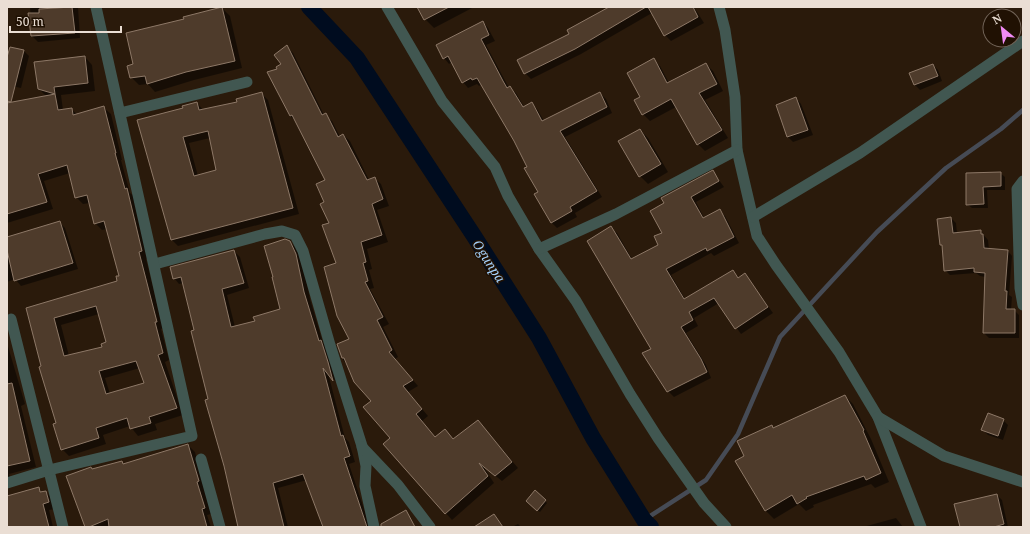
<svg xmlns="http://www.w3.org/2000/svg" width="1030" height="534" viewBox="0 0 1030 534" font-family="'Noto Serif',serif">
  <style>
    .shadow { fill: #0007; fill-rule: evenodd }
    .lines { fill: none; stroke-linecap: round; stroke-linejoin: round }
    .stream { stroke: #464b55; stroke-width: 4.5 }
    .canal { stroke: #000c1f; stroke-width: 16 }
    .building { fill: #4e3b2b; stroke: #8d7867; fill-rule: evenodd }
    .minor { stroke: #415751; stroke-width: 11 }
    .labels { text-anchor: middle; stroke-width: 3; stroke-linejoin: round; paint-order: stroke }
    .water-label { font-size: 13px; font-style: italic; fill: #a3cff9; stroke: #201103 }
  </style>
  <rect width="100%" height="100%" fill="#2a1a0b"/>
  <g class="shadow">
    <polygon points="30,7 78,7 80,38 38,42 32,36"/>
    <polygon points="419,7 474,7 434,28 425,19"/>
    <polygon points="611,7 694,7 704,23 671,41 665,35 652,13 581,54 531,79 525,73 570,35"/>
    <polygon points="222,8 230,16 242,68 194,80 155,92 148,84 139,85 131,77 135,64 185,20"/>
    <polygon points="483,22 488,28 495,41 486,45 509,88 510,88 516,93 524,107 531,103 537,109 544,121 600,93 606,99 612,113 565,137 602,197 575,213 577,217 557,228 551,222 528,167 504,121 482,84 479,86 477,84 468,88 463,82 452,62 449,64 444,58"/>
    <polygon points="287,47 293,53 324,115 332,121 340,137 343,135 350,141 369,180 374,178 381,184 389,206 377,210 388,242 367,249 372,269 369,270 374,288 370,289 389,324 383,327 398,357 395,359 418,386 408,392 428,416 422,421 436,438 445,430 454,440 484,428 518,468 502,481 483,466 494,483 452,520 384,444 391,438 372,401 342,358 350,339 325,202 327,180 297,122 290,116 278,69 282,65"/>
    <polygon points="24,51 29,56 21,88 7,85 7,61"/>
    <path d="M85,57L92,65L95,91L61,95L63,110L71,109L78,115L104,108L111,114L122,160H121L130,193L134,196L148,258L146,259L163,328L161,329L169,360L165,362L183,415L155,424L157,430L138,436L130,426L103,435L106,444L69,456L62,449L27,309L118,281L120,276L107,229L102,230L95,223L90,203L83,204L76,197L70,173L44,181L53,209L7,223V104L47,97L39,89ZM99,314L107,343L103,348L69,356L61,325ZM140,368L145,384L110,394L105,378Z"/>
    <polygon points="653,60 660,66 669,83 706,64 713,71 723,91 705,100 728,138 705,151 698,144 676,107 650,121 643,114 641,98"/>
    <polygon points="933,65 938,70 942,81 920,90 915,85"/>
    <path d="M261,93L268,100L299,214L178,246L172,240L138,120L184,109L197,103L203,110L238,102ZM210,138L217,170L198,176L189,143Z"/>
    <polygon points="796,98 801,104 813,135 793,142 788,137 777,106"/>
    <polygon points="640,130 648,138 668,172 648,184 640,176"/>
    <polygon points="713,172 724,187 696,202 704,218 719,211 725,216 739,243 714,256 711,253 671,275 685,299 732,271 739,278 745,274 773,313 741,334 719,303 694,318 698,326 686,333 706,365 711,378 674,397 668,391 652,349 611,228 617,233 632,259 660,246 663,233 651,212"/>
    <polygon points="1000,173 1005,177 1005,190 987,190 988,208 972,208 967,204 967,174"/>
    <polygon points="951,218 956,223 957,233 980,231 988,240 989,250 1008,251 1012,256 1009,295 1012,297 1011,310 1014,310 1019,315 1019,338 989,338 984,333 986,277 980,276 976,273 950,275 945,270"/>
    <polygon points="60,223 65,228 78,269 21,286 15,279 7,282 7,238"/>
    <polygon points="290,242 296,248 302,260 310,299 323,343 327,347 338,384 328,373 345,438 349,442 355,462 349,464 370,527 322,527 320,521 322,520 307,480 278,488 288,527 240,527 206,401 209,400 183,283 179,284 174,278 234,251 240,257 249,288 227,295 235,327 256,322 282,310"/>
    <polygon points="7,343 25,404 21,406 36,467 9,474 10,477 7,478"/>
    <polygon points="845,396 853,404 871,439 889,482 875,488 871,484 813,505 814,507 806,511 799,504 774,519 766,511 736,461 745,456 773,428"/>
    <polygon points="1003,420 1008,425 1003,440 988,435 983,430"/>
    <polygon points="188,445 195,452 211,514 207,515 211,527 86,527 92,470 122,462 124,465"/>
    <polygon points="38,489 42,493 46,492 53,499 55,509 49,510 53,527 7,527 7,497"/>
    <polygon points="997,495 1002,500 1008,527 961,527"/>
    <polygon points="545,501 547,503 540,512 529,503"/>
    <polygon points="494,515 504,527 476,527"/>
    <polygon points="896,518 903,527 863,527"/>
    <polygon points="518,524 521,527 512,527"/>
  </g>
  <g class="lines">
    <polyline class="stream" points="644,520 706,480 738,434 780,337 877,232 946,168 1001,129 1023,110"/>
    <polyline class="canal" points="309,7 357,58 474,236 539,338 593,438 644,520 651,527"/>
  </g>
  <g class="building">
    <polygon points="72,7 75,33 31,36 28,13 39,13 39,9"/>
    <polygon points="222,7 235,61 186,72 147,84 145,76 130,78 127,66 133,64 126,33 184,19 183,17"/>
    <polygon points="417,7 449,7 424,20"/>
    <polygon points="609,7 646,7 575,49 524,74 517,60 569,34 567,30"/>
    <polygon points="648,7 693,7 698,17 664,36"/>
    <polygon points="483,21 489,35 481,39 503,81 507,88 510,86 523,107 532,102 542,121 600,92 607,107 560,131 597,191 570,207 572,211 551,223 534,194 538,192 524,168 527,167 514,141 477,78 472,80 471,78 462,83 448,56 443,59 436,45"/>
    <polygon points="287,45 322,115 326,113 338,137 343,134 367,180 375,177 383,199 372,204 382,235 361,242 366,262 363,263 368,281 365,282 383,317 377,320 392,350 389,352 413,380 403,386 422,409 416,414 435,437 445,429 453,439 478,420 512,462 495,476 479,463 488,476 445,514 383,444 390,438 363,407 371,401 354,382 344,358 342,358 337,344 349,339 337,316 324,267 336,263 322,225 329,223 320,204 324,202 316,184 325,180 292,115 290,116 267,72 277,69 276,67 281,64 274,55"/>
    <polygon points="10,47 24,50 11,102 7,101 7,57"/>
    <polygon points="85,56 88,83 54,87 55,94 38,89 34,62"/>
    <polygon points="654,58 667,83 706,63 717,84 699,93 722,130 697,145 671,99 642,115 634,100 640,97 627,73"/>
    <polygon points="933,64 938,76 914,85 909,73"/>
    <path d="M262,92L293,208L171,240L137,120L183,108L182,106L197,102L199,110L237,102L236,99ZM208,131L216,170L194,176L183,137Z"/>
    <path d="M55,94L58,110L72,108L73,115L104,106L116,153H115L125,189L127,188L142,251L139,252L157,322H155L163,353L158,355L177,408L149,417L151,423L130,429L127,418L96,428L99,438L61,450L53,424L56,423L39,367L41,366L26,308L117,281L116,276H119L104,221L94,224L87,195L75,198L67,165L38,174L47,202L7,214V103ZM96,306L106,342L101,344L102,347L64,356L54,318ZM136,361L144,383L106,394L99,371Z"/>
    <polygon points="796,97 808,130 787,137 776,105"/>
    <polygon points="640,129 661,164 639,177 618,141"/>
    <polygon points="713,170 719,181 691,197 703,218 720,209 734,237 707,251 706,248 666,269 684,299 733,270 738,278 745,273 768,307 735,329 714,298 689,312 693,320 681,327 701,359 707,372 667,392 642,353 651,349 587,241 611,226 631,259 658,245 654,236 662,233 650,211 664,203 661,198"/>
    <polygon points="1001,172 1001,186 983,187 984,204 966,205 966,173"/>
    <polygon points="951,217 953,233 981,230 981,234 983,234 984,248 1008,250 1005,291 1007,291 1006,309 1015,309 1015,333 983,333 985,273 974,272 974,268 944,271 942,245 940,245 937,219"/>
    <polygon points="60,221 73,263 14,281 7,250 7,237"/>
    <polygon points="285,239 290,241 296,254 304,292 319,341 321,340 328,362 333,381 323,368 341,436 343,435 350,456 344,458 367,527 323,527 303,474 273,483 284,527 238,527 224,466 205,400 208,399 191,331 194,330 181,277 173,279 170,267 234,250 244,283 222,289 231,327 255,321 253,317 280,309 272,277 273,277 264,246"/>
    <polygon points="12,383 30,461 7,466 7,384"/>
    <polygon points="845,395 864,430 863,431 881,473 866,480 864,476 806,497 807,498 797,504 792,495 765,511 735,461 744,456 737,441 772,425 773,428"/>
    <polygon points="988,413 1004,419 998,436 981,430"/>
    <polygon points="188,444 199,481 197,482 205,508 202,509 207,527 109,527 108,519 89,527 85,527 66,476 91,467 92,469 122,461 123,464"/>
    <polygon points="39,487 40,492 46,491 49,502 43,504 49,527 7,527 7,496"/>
    <polygon points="535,490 546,500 537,511 526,501"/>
    <polygon points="997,494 1004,524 994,527 960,527 954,504"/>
    <polygon points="406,510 415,527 381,527 381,524"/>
    <polygon points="494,514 503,527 474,527"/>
  </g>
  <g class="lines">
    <g class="minor">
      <polyline points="387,7 442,101 495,167 508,196 539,249 576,301 630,394 658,438 704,503 726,527"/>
      <polyline points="719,7 725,30 735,97 737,150 757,236 776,265 839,352 878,417 921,527"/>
      <polyline points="120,113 247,82"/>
      <polyline points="1023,181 1017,189 1020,288 1023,305"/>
      <polyline points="753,217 860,153 1023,41"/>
      <polyline points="539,249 616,214 737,150"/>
      <polyline points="155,264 265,234 282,231 295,235 303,251 330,345 362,446 366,466 365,486 374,527"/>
      <polyline points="11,319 63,527"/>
      <polyline points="878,417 944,456 1023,482"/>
      <polyline points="362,447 398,485 430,527"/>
      <polyline points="201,459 220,527"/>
      <polyline points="7,483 49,470 192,436 96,7"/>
    </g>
  </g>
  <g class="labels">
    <g class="water-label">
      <text transform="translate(489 261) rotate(57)" y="5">Ogunpa</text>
    </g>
  </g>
  <rect width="1030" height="534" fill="none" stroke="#eaded4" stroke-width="16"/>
  <g transform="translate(1002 28) rotate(331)"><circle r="19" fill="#201103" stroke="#716357"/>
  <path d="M0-3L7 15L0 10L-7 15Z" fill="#f08bf5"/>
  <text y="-6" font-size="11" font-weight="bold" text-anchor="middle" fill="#eaded4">N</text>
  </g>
  <path d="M10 26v6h111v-6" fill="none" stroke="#eaded4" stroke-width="2"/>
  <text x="16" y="26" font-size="12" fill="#eaded4" stroke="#201103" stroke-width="3" paint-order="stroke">50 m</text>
</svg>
